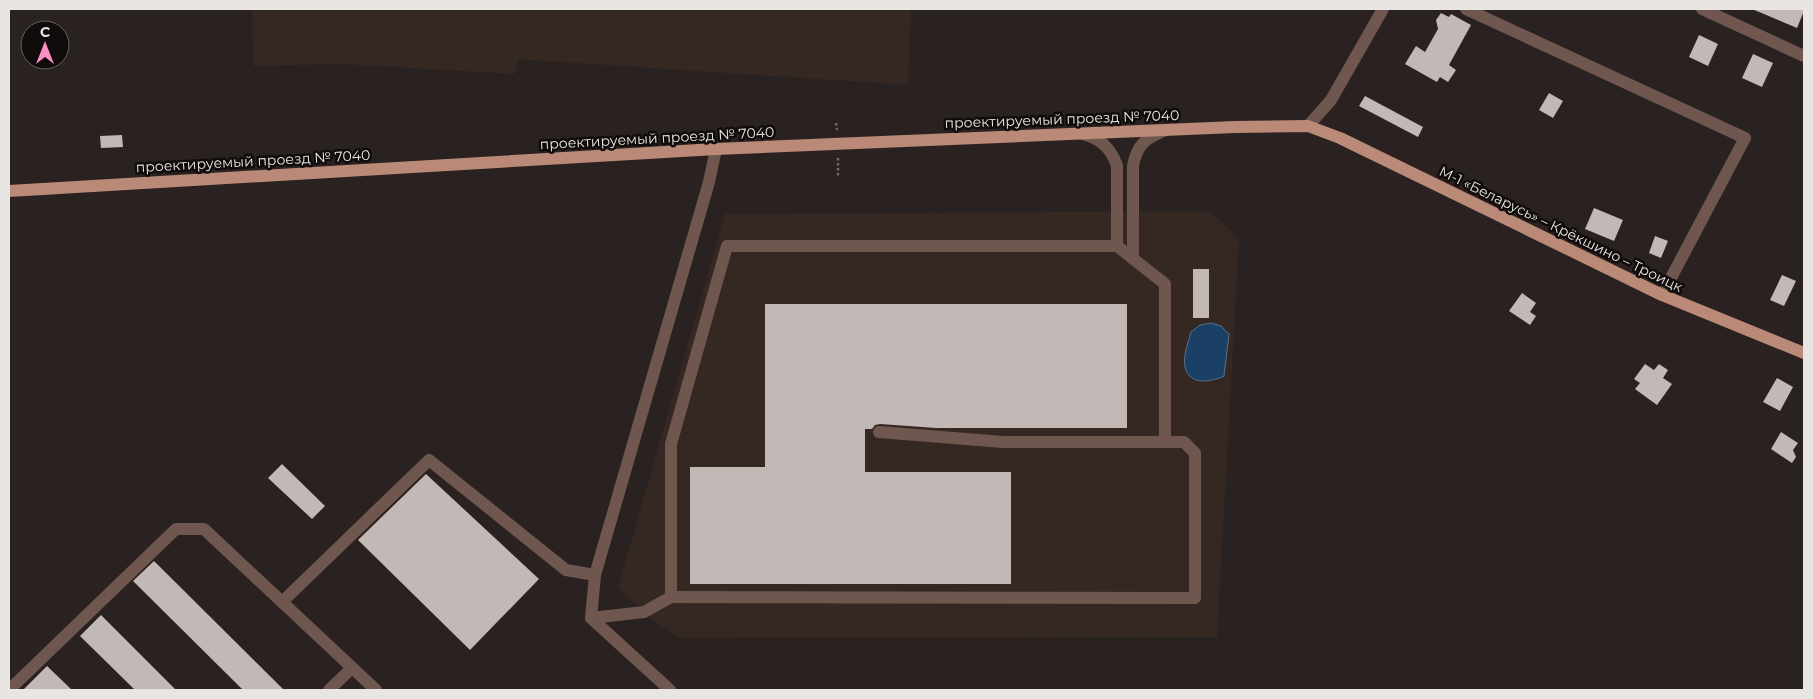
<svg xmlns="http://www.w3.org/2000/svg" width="1813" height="699" viewBox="0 0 1813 699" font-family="Montserrat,sans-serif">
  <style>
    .built { fill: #352823 }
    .water { fill: #1b4065; stroke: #59728b }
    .building { fill: #c2b8b5 }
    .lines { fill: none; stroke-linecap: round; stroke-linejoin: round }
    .path { stroke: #716b69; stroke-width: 2.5; stroke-dasharray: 2.5 2.5; stroke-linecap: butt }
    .minor { stroke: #6f574f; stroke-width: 12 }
    .major { stroke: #bb8978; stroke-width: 12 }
    .labels { text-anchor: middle; stroke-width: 5; stroke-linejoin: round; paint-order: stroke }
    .street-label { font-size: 14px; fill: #e9e5e3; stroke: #0f0c0b }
  </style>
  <rect width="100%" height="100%" fill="#292220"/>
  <g class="built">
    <polygon points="252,9 911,9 908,85 518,59 515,74 341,64 253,66"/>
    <polygon points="1210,211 1239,239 1217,637 680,638 655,622 618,588 725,214"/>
  </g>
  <path class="water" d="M1211,323L1221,326L1229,334L1224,376C1212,382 1189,386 1185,367C1183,356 1188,343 1191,332L1200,325Z"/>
  <g class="building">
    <polygon points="1752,9 1804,9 1804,11 1797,28"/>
    <polygon points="1441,13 1449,17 1451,14 1471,25 1449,65 1456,70 1448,82 1440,77 1437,82 1405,64 1416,46 1425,52 1438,29 1436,20"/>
    <polygon points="1699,35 1718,44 1708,66 1689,57"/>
    <polygon points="1753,54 1773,63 1762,87 1742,78"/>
    <polygon points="1549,93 1563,101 1553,118 1539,110"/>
    <polygon points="1365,96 1423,127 1418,137 1359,106"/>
    <polygon points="122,135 123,147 101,148 100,136"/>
    <polygon points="1594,208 1623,220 1614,241 1585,229"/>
    <polygon points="1655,236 1668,241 1661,258 1649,253"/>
    <rect x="1193" y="269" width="16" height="49"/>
    <polygon points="1782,275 1796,281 1784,306 1770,300"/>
    <polygon points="1522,293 1536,303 1530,312 1536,316 1530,325 1509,311"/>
    <polygon points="765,304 1127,304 1127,428 936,428 880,424 875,425 872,429 865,429 865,472 1011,472 1011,584 690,584 690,467 765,467"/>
    <polygon points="1645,364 1654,370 1659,364 1668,370 1663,378 1672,384 1657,405 1635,389 1640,383 1634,379"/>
    <polygon points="1777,378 1793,387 1780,411 1763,402"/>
    <polygon points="1781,432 1798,443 1793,450 1796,457 1792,463 1771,449"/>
    <polygon points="282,464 325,506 312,519 268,478"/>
    <polygon points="426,474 539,579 470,650 358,540"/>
    <polygon points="154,561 284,690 243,690 133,581"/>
    <polygon points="101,615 176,690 135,690 80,636"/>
    <polygon points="47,666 72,690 23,690"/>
  </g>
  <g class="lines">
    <g class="path">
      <polyline points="836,123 837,130"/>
      <polyline points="838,158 838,178"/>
    </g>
    <g class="minor">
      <polyline points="1466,9 1745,138 1662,295"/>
      <polyline points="1702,9 1804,56"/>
      <polyline points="1308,126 1331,100 1383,9"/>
      <path d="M1083,134C1101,139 1111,148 1117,166V246"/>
      <path d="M1133,259V166C1137,144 1146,138 1166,130"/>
      <polyline points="671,597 1195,598 1195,453 1184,442 1165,442"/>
      <polyline points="282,602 429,460 566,570 595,575"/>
      <polyline points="591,618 644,612 671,597 671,444 727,246 1117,246 1165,284 1165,442 1003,442 879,432"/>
      <polyline points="9,690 176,529 204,529 376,690"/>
      <polyline points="329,690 352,668"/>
      <polyline points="670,690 591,618 595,575 709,182 716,149"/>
    </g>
    <polyline class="major" points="9,191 716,149 1235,127 1308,126 1340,138 1662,295 1804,353"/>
  </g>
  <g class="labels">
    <g class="street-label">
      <text transform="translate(1062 119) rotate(-2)" y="5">проектируемый проезд № 7040</text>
      <text transform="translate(657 138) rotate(-3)" y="5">проектируемый проезд № 7040</text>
      <text transform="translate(253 161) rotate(-3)" y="5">проектируемый проезд № 7040</text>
      <text transform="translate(1561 229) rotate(26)" y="5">М-1 «Беларусь» – Крёкшино – Троицк</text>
    </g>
  </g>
  <rect width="1813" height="699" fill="none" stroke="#e9e5e3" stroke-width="20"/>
  <g transform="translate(45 45)"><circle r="24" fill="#0f0c0b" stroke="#666361"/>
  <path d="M0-4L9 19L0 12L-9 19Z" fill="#fb8fc4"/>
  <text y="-8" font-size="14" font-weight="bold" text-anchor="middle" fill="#e9e5e3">С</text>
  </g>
</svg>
